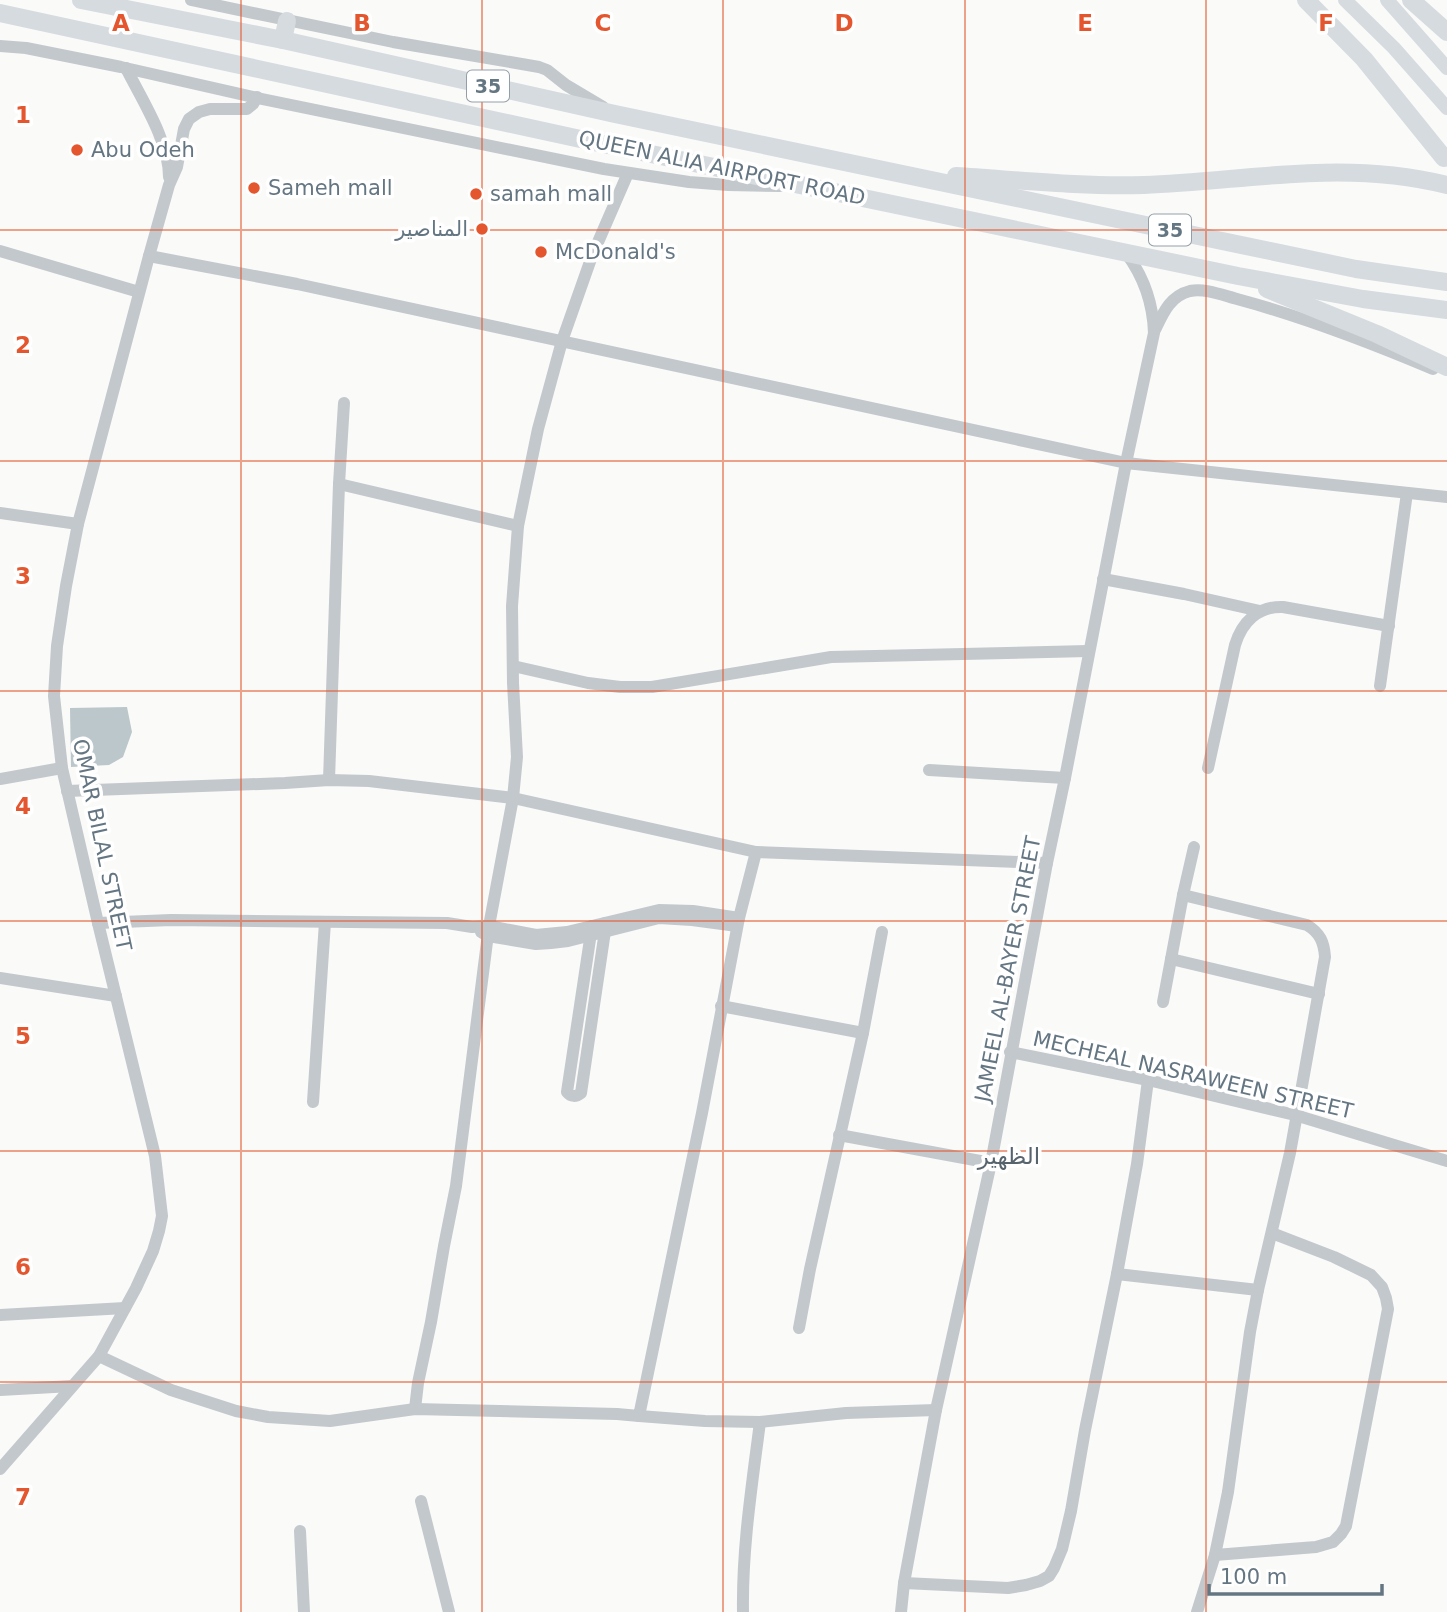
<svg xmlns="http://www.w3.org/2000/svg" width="1447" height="1612" viewBox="0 0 1447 1612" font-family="'DejaVu Sans','Noto Naskh Arabic',sans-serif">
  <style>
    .water { fill: #bbc7cb }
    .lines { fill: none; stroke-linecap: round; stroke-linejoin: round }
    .minor { stroke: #c3c8cc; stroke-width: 12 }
    .major { stroke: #d6dbdf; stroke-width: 14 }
    .highway { stroke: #d6dbdf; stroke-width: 18 }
    .grid { fill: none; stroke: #e4572e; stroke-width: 2; stroke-opacity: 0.55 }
    .poi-dot { fill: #e4572e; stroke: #fff; stroke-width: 2.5 }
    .labels { text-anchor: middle; stroke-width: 7; stroke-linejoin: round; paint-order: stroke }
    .shield { fill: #fff; stroke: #939fa8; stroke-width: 2 }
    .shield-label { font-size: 19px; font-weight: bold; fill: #657683 }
    .poi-label { font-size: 21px; fill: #657683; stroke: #fff; text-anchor: start }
    .street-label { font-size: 21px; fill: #657683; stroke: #fff }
    .neighbourhood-label { font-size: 23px; fill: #57646e; stroke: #fff }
    .grid-label { font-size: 23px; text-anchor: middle; font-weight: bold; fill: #e4572e; stroke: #fff; stroke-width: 7; stroke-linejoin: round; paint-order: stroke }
  </style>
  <rect width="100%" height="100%" fill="#fafaf8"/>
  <polygon class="water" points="127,707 132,732 123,757 109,765 71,767 70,708"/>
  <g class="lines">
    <g class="minor">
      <polyline points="191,0 393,42 539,67 547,70 566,85 603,107"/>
      <polyline points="0,46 26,48 121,67 262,99 604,169 689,182 728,185 780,186"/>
      <path d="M126,68C142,100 169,141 169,177"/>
      <polyline points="0,251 139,292"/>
      <polyline points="149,256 297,284 1126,463 1447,497"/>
      <path d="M1155,330C1163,313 1170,296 1190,291C1205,288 1222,295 1237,299C1304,317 1369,342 1433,369"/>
      <polyline points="339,484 518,526"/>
      <polyline points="0,513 78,524"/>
      <polyline points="1103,579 1184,594 1260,611"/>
      <polyline points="513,666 588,683 620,687 652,687 831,657 1088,651"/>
      <polyline points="1380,686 1407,493"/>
      <path d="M1208,768L1235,645C1242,622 1258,606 1283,607L1389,626"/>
      <polyline points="929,770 1065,778"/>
      <polyline points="0,779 62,768"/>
      <polyline points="329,780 339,484 344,403"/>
      <polyline points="67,791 285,783 329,780 369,781 513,798 756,852"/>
      <path d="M1183,895L1307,925C1320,933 1324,942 1325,957L1290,1153L1258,1290L1250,1332L1228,1492L1215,1555L1197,1612"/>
      <polyline points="98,923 171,920 447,923 472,927 489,926 536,935 567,932 659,910 693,911 739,918"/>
      <path d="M592,926L567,1092C571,1097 576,1097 581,1093L605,931V923"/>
      <polyline points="481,932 488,936 536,944 551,943 568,941 659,918 692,920 737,926"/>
      <polyline points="1171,959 1319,994"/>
      <polyline points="0,978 116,996"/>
      <polyline points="1163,1002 1183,895 1194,847"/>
      <polyline points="721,1006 863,1033"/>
      <polyline points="1010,1052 1148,1080 1295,1115 1447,1161"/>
      <polyline points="313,1102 325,922"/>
      <polyline points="839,1135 991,1163"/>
      <polyline points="1117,1274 1258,1290"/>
      <polyline points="0,1315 125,1308"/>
      <polyline points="799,1328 810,1269 863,1033 882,932"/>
      <polyline points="99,1356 171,1390 236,1411 268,1417 330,1421 415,1409 617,1414 639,1416 702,1113 739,918 756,852 1047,863"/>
      <polyline points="0,1390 72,1386"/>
      <polyline points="415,1409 418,1383 431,1322 444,1246 456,1186 489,926 513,798 517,757 513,683 512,606 518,526 538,429 562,341 592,256 628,173"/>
      <polyline points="639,1416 705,1421 760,1422 846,1413 936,1410"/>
      <polyline points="0,1469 99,1356 136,1288 153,1251 159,1231 162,1216 155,1156 98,923 62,768 54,696 57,646 66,586 78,524 149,256 169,185 177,167 184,129 189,119 199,112 210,109 247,109 253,104 257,97"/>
      <polyline points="421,1501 449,1612"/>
      <polyline points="300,1531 304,1612"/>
      <polyline points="1215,1555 1316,1547 1333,1542 1341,1534 1346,1526 1388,1309 1386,1298 1382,1287 1371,1275 1334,1257 1272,1233"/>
      <polyline points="904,1583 1008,1588 1026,1585 1040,1581 1049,1576 1054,1568 1062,1549 1071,1511 1085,1430 1117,1274 1137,1164 1148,1080"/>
      <path d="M743,1612C742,1548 752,1485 760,1422"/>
      <path d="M901,1612L904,1583L936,1410L991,1163L1047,863L1065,778L1126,463L1154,333C1153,303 1144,277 1126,253"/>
    </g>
    <g class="major">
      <polyline points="1345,0 1394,48 1447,108"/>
      <polyline points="1387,0 1447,68"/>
    </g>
    <g class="highway">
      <polyline points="81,0 283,40 615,114 1356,269 1447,282"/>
      <polyline points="1306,0 1364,59 1444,158"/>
      <polyline points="1411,0 1447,32"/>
      <polyline points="0,13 608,145 1238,276 1363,299 1447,310"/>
      <polyline points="283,40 287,21"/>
      <path d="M956,176C1019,180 1081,187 1144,185C1249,181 1342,159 1447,185"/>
      <polyline points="1267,289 1377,334 1447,367"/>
    </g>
  </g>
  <path class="grid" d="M241,0V1612M482,0V1612M723,0V1612M965,0V1612M1206,0V1612M0,230H1447M0,461H1447M0,691H1447M0,921H1447M0,1151H1447M0,1382H1447"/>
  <g class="poi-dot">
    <circle cx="77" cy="150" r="7"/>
    <circle cx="254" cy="188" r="7"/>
    <circle cx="476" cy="194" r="7"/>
    <circle cx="482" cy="229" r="7"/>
    <circle cx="541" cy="252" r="7"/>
  </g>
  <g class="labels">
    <g class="shield">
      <rect x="467" y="70.5" width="42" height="31" rx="5"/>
      <rect x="1149" y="214.5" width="42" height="31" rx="5"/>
    </g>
    <g class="shield-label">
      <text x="488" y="93">35</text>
      <text x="1170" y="237">35</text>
    </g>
    <g class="poi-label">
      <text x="91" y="157">Abu Odeh</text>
      <text x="268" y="195">Sameh mall</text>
      <text x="490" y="201">samah mall</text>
      <text x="468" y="236" text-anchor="end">المناصير</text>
      <text x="555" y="259">McDonald's</text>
    </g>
    <g class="street-label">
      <text transform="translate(722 168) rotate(12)" y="7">QUEEN ALIA AIRPORT ROAD</text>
      <text transform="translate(102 845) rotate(78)" y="7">OMAR BILAL STREET</text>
      <text transform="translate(1008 969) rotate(-79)" y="7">JAMEEL AL-BAYER STREET</text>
      <text transform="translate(1193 1075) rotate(13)" y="7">MECHEAL NASRAWEEN STREET</text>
    </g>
    <g class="neighbourhood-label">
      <text x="1009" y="1164">الظهير</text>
    </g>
  </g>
  <g class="grid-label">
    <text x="121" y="31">A</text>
    <text x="362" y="31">B</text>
    <text x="603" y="31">C</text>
    <text x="844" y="31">D</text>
    <text x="1085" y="31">E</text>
    <text x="1326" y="31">F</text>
    <text x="23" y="123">1</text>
    <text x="23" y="353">2</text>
    <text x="23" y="584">3</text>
    <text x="23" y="814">4</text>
    <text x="23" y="1044">5</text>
    <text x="23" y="1275">6</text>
    <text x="23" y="1505">7</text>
  </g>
  <path d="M1209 1584v10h173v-10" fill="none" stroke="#657683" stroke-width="3.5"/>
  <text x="1220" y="1584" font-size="21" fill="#657683" stroke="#ffffff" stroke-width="5" paint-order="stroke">100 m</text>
</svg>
